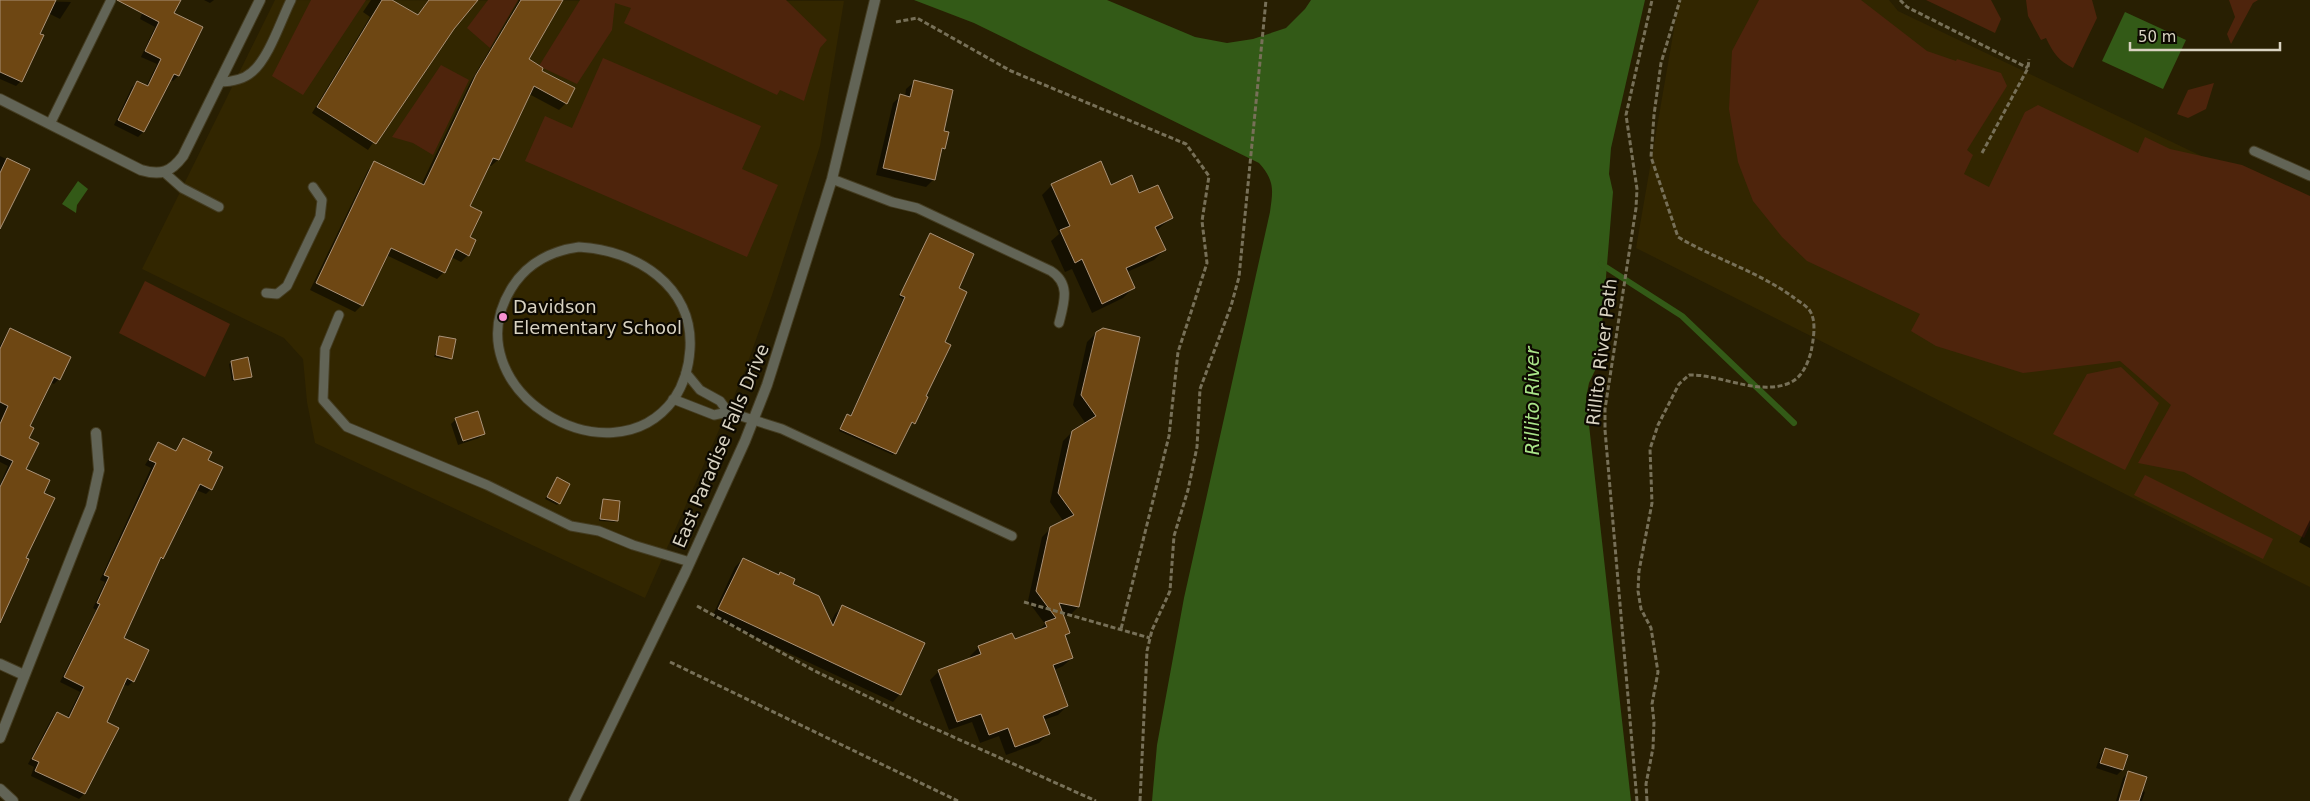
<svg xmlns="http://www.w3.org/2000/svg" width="2310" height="801" viewBox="0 0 2310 801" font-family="'DejaVu Sans',sans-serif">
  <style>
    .built { fill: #322600 }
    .green { fill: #4e240c }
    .water { fill: #335a17 }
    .shadow { fill: #0007 }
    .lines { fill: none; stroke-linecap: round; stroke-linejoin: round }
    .stream { stroke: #335a17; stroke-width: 6 }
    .building { fill: #6e4713; stroke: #aa9278 }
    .service-casing { stroke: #443c21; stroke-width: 11 }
    .minor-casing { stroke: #443c21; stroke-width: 12 }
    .path { stroke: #777058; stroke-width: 3; stroke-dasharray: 5 2.5; stroke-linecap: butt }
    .service { stroke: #626456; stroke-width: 9 }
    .minor { stroke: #626456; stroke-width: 10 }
    .poi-dot { fill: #f690d0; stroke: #0d0901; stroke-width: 2 }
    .labels { text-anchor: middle; stroke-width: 4.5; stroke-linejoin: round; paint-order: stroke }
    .poi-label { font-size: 18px; fill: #d9d3c2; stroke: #0d0901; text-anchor: start }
    .street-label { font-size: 18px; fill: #d9d3c2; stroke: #0d0901 }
    .water-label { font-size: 19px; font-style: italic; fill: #aae589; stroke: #0d0901 }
  </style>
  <rect width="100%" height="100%" fill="#281f02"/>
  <g class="built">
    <polygon points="275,0 844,1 820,146 772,295 744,373 645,598 315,443 307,402 303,359 284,338 142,269"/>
    <polygon points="1679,0 1889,0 1898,11 2310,208 2310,587 1636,248"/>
  </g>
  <g class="green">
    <polygon points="311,0 366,0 303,95 272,76"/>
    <polygon points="488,0 518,0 490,48 467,28"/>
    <polygon points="580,0 786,0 827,40 820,48 804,101 780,90 777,95 624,23 631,8 615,3 612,30 577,84 539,66"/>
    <polygon points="1759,0 1861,0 1927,51 1956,61 1957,59 2001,73 2007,86 1967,150 1973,155 1964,174 1989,187 2025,112 2038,105 2138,153 2145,137 2170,149 2242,165 2310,196 2310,525 2304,538 2184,472 2138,463 2171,405 2120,361 2023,373 1936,346 1911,331 1920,314 1807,261 1782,237 1753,201 1738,162 1729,109 1732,51"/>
    <polygon points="1926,0 1991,0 2001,19 1995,33"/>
    <path d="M2026,0H2092L2097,18L2073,68C2059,61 2053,53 2046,38L2041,40L2028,16Z"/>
    <polygon points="2229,0 2258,0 2253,3 2231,44 2227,34 2235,17"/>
    <polygon points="603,58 761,126 742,169 778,185 747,257 525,161 545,116 572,128"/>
    <polygon points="441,65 469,80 433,155 413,143 392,137"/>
    <polygon points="2214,83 2206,109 2188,118 2177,114 2188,90"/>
    <polygon points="145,281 230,324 205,377 119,333"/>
    <polygon points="2121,367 2159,403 2125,470 2053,434 2087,374"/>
    <polygon points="2145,475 2273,539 2263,559 2134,495"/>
  </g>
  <g class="water">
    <path d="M914,0H1107L1195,37L1227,43L1253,39L1286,28L1305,9L1311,0H1645L1611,148L1609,174L1613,192L1599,362L1589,383L1586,398L1631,801H1152L1157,745L1184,598L1270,212C1273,190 1275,181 1259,163L974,23Z"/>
    <polygon points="2125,12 2186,40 2163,89 2102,61"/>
    <polygon points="78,181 88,189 77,205 76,213 62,204"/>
  </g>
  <g class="shadow">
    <polygon points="0,0 71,2 60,19 48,13 21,81 16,86 0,79"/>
    <polygon points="147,0 179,0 173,14 178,76 173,81 170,79 143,132 138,137 114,125 132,87 137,82 146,87 157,64 141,57 155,27 140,19"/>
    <polygon points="204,0 214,0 210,3"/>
    <polygon points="371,0 390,0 417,16 430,0 476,0 453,28 368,150 312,113 370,17 363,12"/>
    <polygon points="519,0 562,0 527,59 540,71 566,103 559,110 529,94 498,160 491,166 488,165 469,207 468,255 461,262 451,257 444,272 437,279 386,255 362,305 355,312 310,290 368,170 375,163 421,185 470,83"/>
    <polygon points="914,82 943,132 944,148 940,152 934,179 926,187 876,175 893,103 901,96 905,97 906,89"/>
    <polygon points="0,156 28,170 0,221"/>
    <polygon points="1052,185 1111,186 1139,195 1171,218 1156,231 1164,250 1154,260 1127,272 1133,288 1123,298 1092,313 1072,269 1065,272 1051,241 1059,234 1042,195"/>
    <polygon points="928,237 957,289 943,343 914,423 909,424 893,455 839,431 845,418 850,417 903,299 899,297"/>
    <polygon points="10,330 59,379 54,384 50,382 29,427 24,470 42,493 24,559 27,560 0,624 0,484 8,466 0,462 0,345"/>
    <polygon points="1096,333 1139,337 1078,607 1069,616 1062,614 1068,632 1064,636 1072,658 1063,666 1054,670 1067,706 1058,715 1043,720 1048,734 1039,743 1006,755 999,736 980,743 972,722 949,730 930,680 939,671 971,659 970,656 979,647 1014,641 1037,632 1045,624 1028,601 1042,537 1051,528 1064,522 1050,502 1063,441 1072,432 1086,424 1073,405 1087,342"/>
    <polygon points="440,338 451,358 449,360 434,357"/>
    <polygon points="232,362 250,376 232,381 229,364"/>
    <polygon points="456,419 484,433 479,438 458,445 451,424"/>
    <polygon points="183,440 207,461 211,489 206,494 196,490 162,558 157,563 122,639 133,681 128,686 123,684 105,723 117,728 84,794 79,799 31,776 34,767 28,764 52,718 57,713 67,718 80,692 60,682 96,610 93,608 105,582 100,580 151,468 145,465 158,444 175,452"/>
    <polygon points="557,478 559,503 557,505 545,499"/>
    <polygon points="603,500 617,520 615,522 599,521"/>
    <polygon points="2310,520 2310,548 2299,542"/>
    <polygon points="743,559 778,576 781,573 830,624 835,614 843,606 900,694 893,702 712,617 735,567"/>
    <polygon points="2106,749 2126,756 2122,770 2117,775 2096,768 2101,754"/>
    <polygon points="2128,773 2141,790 2145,792 2142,801 2116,801 2123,778"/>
  </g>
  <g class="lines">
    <polyline class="stream" points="1601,264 1682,316 1794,423"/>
  </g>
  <g class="building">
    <polygon points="0,0 56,0 40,34 44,35 22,82 0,72"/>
    <polygon points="117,0 181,0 174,13 203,27 179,76 174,74 144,132 118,120 137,81 148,86 161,59 145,51 159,22"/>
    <polygon points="382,0 392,0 418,15 429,0 478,0 454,29 376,144 317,107"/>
    <polygon points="521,0 563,0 529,59 543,68 542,71 575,88 567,104 534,86 499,160 493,158 470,206 482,212 470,237 476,240 469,256 456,249 445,273 391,248 363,306 316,283 374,161 424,185 476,75"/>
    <polygon points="914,80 953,90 944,131 949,132 945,149 942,148 935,180 883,168 900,94 910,97"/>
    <polygon points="7,158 30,169 0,229 0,173"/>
    <polygon points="1101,161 1111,185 1132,175 1139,193 1158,185 1173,218 1155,227 1166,250 1126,268 1135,288 1102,304 1082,259 1075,263 1060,230 1070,226 1051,184"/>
    <polygon points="930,233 974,254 959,288 967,292 945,342 951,345 926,396 928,397 915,424 912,422 896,454 840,429 847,414 851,416 905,297 900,295"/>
    <polygon points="10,328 71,357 60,380 54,377 30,426 34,428 29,438 39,443 26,469 50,480 44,493 55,498 26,558 29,559 0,623 0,487 13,461 0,455 0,424 8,406 0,402 0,349"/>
    <polygon points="1103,328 1140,337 1079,607 1059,603 1070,633 1065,635 1073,658 1053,665 1068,706 1043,716 1050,734 1015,747 1008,728 989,735 981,714 957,722 938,670 981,654 978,646 1012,633 1015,639 1047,627 1045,622 1056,618 1036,591 1050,527 1074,515 1058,493 1072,431 1096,416 1081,395 1096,332"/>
    <polygon points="439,336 456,339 452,359 436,355"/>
    <polygon points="248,357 252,377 234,380 231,361"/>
    <polygon points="478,411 485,434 463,441 455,418"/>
    <polygon points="183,438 212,452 208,460 223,467 212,490 200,484 163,559 161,557 124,638 149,650 134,682 127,678 107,722 119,728 85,794 35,771 39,762 32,759 57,712 69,718 84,687 64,677 100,604 97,603 109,577 104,575 156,463 149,460 158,442 176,451"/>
    <polygon points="557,477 570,484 560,504 547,497"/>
    <polygon points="603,499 620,501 618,521 600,519"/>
    <polygon points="743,558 779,575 780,572 795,579 793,584 819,596 833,626 842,605 925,643 901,695 718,609"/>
    <polygon points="2105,748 2128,755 2123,770 2100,763"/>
    <polygon points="2128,771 2147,777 2139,801 2119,801"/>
  </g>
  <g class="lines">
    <g class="service-casing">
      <g id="service">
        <path d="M219,82C231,82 243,80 252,72C269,58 281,20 291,0"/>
        <polyline points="50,124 111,0"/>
        <polyline points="2254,151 2310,176"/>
        <polyline points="165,173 182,188 219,207"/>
        <path d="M832,179L892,202L917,208L1051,271C1071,284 1064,303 1059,323"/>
        <path d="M579,247C636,250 694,286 690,349C689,366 684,384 674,399C610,486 451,388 511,289C526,264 550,251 579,247Z"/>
        <polyline points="266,293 277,294 287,286 320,217 322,200 313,187"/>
        <polyline points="339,315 325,349 323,400 347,427 487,485 571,526 599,531 633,545 690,562"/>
        <polyline points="686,373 700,390 720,401 728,412"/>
        <polyline points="673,399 714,415 728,412 782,429 1012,536"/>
      </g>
    </g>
    <g class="minor-casing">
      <g id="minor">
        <path d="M0,99L141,170C161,176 171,172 183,156L260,0"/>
        <polyline points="0,664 24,675"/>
        <polyline points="0,738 91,507 99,470 96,433"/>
        <polyline points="0,789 13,801"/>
        <polyline points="574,801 685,573 745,441 767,385 832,179 875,0"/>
      </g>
    </g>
    <g class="path">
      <polyline points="1900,0 1907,7 2028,68"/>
      <polyline points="896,22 917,18 1011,71 1186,144 1209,176 1202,221 1207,263 1178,352 1169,436 1121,629"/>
      <polyline points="1982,153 2028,68 2029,59"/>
      <polyline points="1024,602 1150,638"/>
      <polyline points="697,606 813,670 920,722 1096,801"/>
      <polyline points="670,662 958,801"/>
      <polyline points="1140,801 1147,651 1152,630 1170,591 1174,536 1188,490 1197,447 1200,389 1231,306 1239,277 1266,0"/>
      <polyline points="1637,801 1605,430 1605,409 1636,208 1637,189 1626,115 1652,0"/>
      <path d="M1647,801L1646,784L1653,748L1654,722L1652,704L1658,672L1651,628L1641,609L1638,591L1639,571L1652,503L1650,449L1658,425L1679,384L1689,375C1720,374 1755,395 1787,384C1801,379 1807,366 1811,352C1813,341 1817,322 1810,311C1806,305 1798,301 1793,297C1757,271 1715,259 1678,237L1651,157L1654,115L1661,63L1680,0"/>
    </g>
    <use href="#service" class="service"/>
    <use href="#minor" class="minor"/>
  </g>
  <circle class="poi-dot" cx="503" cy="317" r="5"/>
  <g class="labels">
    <g class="poi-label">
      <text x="513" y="313">Davidson<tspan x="513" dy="21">Elementary School</tspan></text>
    </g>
    <g class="street-label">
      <text transform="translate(1602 352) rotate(-83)" y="6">Rillito River Path</text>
      <text transform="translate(721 446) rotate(-67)" y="6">East Paradise Falls Drive</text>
    </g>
    <g class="water-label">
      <text transform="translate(1532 401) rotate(-90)" y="7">Rillito River</text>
    </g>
  </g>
  <path d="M2130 42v8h150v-8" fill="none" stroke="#d9d3c2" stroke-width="2.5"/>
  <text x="2138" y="42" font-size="15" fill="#d9d3c2" stroke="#0d0901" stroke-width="4" paint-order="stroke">50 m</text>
</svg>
